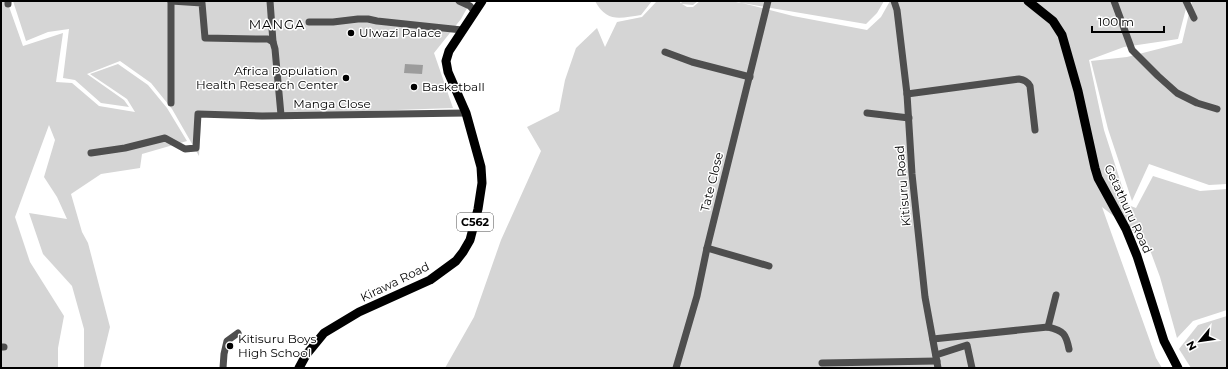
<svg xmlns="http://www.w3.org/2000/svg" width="1228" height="369" viewBox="0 0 1228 369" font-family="Montserrat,sans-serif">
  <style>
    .green { fill: #d5d5d5 }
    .water { fill: #9c9c9c }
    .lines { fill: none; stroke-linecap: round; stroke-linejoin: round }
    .minor { stroke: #4e4e4e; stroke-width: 7 }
    .major { stroke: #000; stroke-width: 9 }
    .poi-dot { fill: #000; stroke: #fff; stroke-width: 1.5 }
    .labels { text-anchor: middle; stroke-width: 3; stroke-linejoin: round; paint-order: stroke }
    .shield { fill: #fff; stroke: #4c4c4c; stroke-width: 1 }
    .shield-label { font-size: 11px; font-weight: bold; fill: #000 }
    .poi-label { font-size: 12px; fill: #000; stroke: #fff; text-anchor: start }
    .street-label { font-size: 12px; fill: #000; stroke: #fff }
    .neighbourhood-label { font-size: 13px; letter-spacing: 1px; fill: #000; stroke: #fff }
  </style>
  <rect width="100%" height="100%" fill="#fff"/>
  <g class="green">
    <polygon points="1,1 7,1 23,46 63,33 56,82 72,83 99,106 135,112 127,99 90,74 118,64 148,85 167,108 187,141 142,154 140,168 101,174 71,194 82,232 88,243 110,327 100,368 84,368 84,329 72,286 43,254 29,213 67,219 57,197 44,177 55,140 49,125 15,217 30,262 64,316 58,348 58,368 1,368"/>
    <polygon points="13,1 471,1 461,19 434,53 453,108 201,117 199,156 172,109 151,83 120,61 87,74 124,100 129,107 101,103 75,80 63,78 69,29 48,32 26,41"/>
    <path d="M595,1H652L641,15C620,18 607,23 595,1Z"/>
    <polygon points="659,1 681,1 680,3 681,3 683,1 698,1 693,5 682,4 687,7 693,7 700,1 731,1 741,3 735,1 884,1 877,13 866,24 742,3 793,16 867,30 881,17 890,1 1188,1 1178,39 1124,47 1089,60 1104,130 1128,205 1136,208 1153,176 1200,191 1227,189 1227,310 1193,321 1177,338 1160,277 1147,242 1102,207 1156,358 1162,368 445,368 474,317 501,240 541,151 527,127 559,111 565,80 576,48 597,28 605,47 617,22 642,17 656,2"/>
    <polygon points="1192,1 1227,1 1227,184 1209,185 1149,164 1132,201 1108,129 1091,61 1127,57 1182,43"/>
    <polygon points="1227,316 1227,368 1191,368 1179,349 1198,325"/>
  </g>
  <polygon class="water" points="405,64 423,65 422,74 404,73"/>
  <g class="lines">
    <g class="minor">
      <polyline points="171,1 202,3 205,38 260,39 268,39 273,42 275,49 281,115"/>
      <polyline points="270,1 273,42"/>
      <polyline points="459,1 470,6 475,12"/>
      <polyline points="894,1 897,10 907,94 912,174 925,297 938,368"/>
      <polyline points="1114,1 1132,50 1158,76 1177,93 1197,103 1217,109"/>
      <polyline points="1186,1 1194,18"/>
      <polyline points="8,4 8,1"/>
      <polyline points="309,22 333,22 358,19 368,19 377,21 462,30"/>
      <polyline points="665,52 692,62 750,77"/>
      <path d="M907,94L1019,79C1024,80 1027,81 1030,86L1035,130"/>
      <polyline points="171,103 171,1"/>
      <polyline points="867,113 909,118"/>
      <polyline points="91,153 125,148 165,138 185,149 196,148 198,114 262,116 466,113"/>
      <polyline points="707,248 769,266"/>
      <polyline points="1048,327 1056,295"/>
      <path d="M933,339L1048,327C1064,331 1066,334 1069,349"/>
      <polyline points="1,347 4,347"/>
      <polyline points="936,355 967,345 972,368"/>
      <polyline points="822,363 937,361"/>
      <polyline points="223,368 224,354 227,341 238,333"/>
      <polyline points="676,368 697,296 707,248 768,1"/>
    </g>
    <g class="major">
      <polyline points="1028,1 1053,21 1062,35 1078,91 1095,168 1098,178 1126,229 1137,256 1164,341 1178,368"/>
      <polyline points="299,368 306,355 324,333 359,312 430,280 456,261 463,252 470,240 478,209 482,183 481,167 466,113 448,72 446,61 449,51 482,1"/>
    </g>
  </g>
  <g class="poi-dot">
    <circle cx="351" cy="33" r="4"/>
    <circle cx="346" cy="78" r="4"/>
    <circle cx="414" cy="87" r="4"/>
    <circle cx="230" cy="346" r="4"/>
  </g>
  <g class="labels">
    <rect class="shield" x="457" y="213" width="36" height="18" rx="3"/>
    <g class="shield-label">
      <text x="475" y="226">C562</text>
    </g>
    <g class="poi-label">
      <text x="359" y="37">Ulwazi Palace</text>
      <text x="338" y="75" text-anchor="end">Africa Population<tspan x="338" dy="14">Health Research Center</tspan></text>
      <text x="422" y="91">Basketball</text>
      <text x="238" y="343">Kitisuru Boys<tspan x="238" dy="14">High School</tspan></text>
    </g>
    <g class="street-label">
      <text x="332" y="108">Manga Close</text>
      <text transform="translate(712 182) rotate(-76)" y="4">Tate Close</text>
      <text transform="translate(903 186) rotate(-95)" y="4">Kitisuru Road</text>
      <text transform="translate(1128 209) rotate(65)" y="4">Getathuru Road</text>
      <text transform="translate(395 282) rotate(-26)" y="4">Kirawa Road</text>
    </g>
    <g class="neighbourhood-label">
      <text x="277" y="29">MANGA</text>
    </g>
  </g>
  <rect width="1228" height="369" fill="none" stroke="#000000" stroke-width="4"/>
  <g transform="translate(1200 341) rotate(241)" stroke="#ffffff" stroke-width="3" paint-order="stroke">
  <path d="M0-3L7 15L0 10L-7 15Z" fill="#000000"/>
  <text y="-6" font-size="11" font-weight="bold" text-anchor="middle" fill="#000000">N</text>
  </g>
  <path d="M1092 26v6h72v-6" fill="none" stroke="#000000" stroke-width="2"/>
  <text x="1098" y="26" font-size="12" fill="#000000" stroke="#ffffff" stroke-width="3" paint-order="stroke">100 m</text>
</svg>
